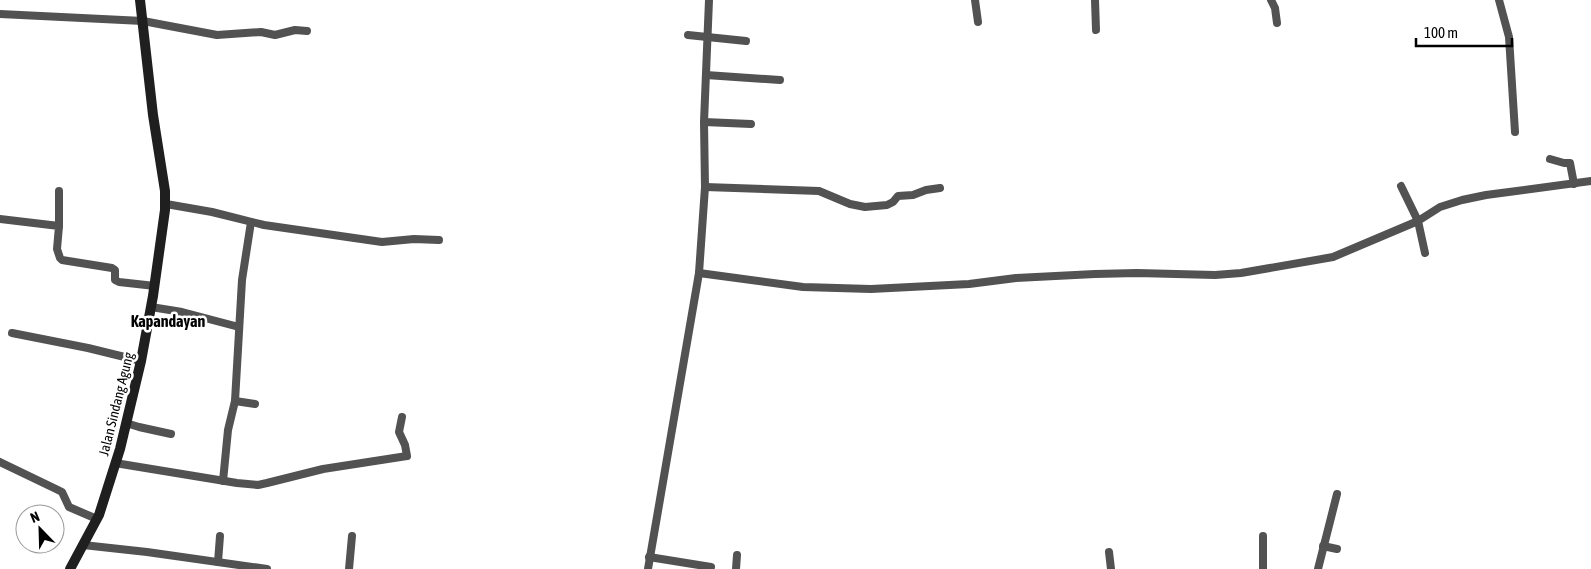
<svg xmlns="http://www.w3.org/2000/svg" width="1591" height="569" viewBox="0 0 1591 569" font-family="'Asap Condensed',sans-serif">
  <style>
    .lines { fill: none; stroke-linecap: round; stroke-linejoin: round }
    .street { stroke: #525252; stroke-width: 8 }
    .secondary { stroke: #1f1f1f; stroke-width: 10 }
    .labels { text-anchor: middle; stroke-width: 5; stroke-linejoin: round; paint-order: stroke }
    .street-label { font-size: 14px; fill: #000; stroke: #fff }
    .quarter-label { font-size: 16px; font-weight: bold; fill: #000; stroke: #fff }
  </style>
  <rect width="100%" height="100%" fill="#fff"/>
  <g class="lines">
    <g class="street">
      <polyline points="975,0 978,22"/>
      <polyline points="1095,0 1096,30"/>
      <polyline points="1271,0 1275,8 1277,23"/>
      <polyline points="1499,0 1509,37 1515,132"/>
      <polyline points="0,14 143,21 217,35 261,32 275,35 295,30 307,31"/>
      <polyline points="688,35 746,41"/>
      <polyline points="706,75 780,80"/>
      <polyline points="704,122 751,124"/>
      <polyline points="1550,159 1564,163 1570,163 1574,184"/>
      <polyline points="1401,186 1418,221 1425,253"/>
      <polyline points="705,187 819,191 850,204 865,207 887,205 893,202 898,196 913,195 926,190 940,188"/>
      <polyline points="59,191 59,226"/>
      <polyline points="166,204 212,212 264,225 382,242 414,239 439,240"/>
      <polyline points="0,219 59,226 57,249 60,258 62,260 112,268 115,270 115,280 119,282 155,286"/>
      <polyline points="699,273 803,287 871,289 969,284 1016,278 1095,274 1137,273 1215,275 1241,273 1333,257 1418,221 1440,207 1462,200 1486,195 1591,181"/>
      <polyline points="151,307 182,312 239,327"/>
      <polyline points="12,333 88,348 141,361"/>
      <polyline points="235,401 255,404"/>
      <polyline points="126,423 139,427 171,434"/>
      <polyline points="0,462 56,489 62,492 69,507 97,519"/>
      <polyline points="115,463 237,483 258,485 267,483 323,469 407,456 405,445 399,432 402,417"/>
      <polyline points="223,481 228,430 235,401 242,280 251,222"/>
      <polyline points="83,545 147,552 267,569"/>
      <polyline points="1323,546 1337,549"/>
      <polyline points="1109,552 1111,569"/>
      <polyline points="649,557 711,567"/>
      <polyline points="218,562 220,536"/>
      <polyline points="349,569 352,536"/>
      <polyline points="648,569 699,273 705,187 704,122 709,0"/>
      <polyline points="736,569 737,555"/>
      <polyline points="1263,569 1263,536"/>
      <polyline points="1318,569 1337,494"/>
    </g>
    <polyline class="secondary" points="70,569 99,515 120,449 141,361 153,296 165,210 165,191 153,115 140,0"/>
  </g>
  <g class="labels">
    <g class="street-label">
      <text transform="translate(116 404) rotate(-76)" y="5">Jalan Sindang Agung</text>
    </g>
    <g class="quarter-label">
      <text x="168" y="327">Kapandayan</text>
    </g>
  </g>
  <g transform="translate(40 529) rotate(337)"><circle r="24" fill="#ffffff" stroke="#999999"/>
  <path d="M0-4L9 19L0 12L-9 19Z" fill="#000000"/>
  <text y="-8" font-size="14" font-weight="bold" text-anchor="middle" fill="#000000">N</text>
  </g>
  <path d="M1416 38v8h96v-8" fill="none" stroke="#000000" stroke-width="2.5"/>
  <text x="1424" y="38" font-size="15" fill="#000000" stroke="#ffffff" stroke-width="4" paint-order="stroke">100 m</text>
</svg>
